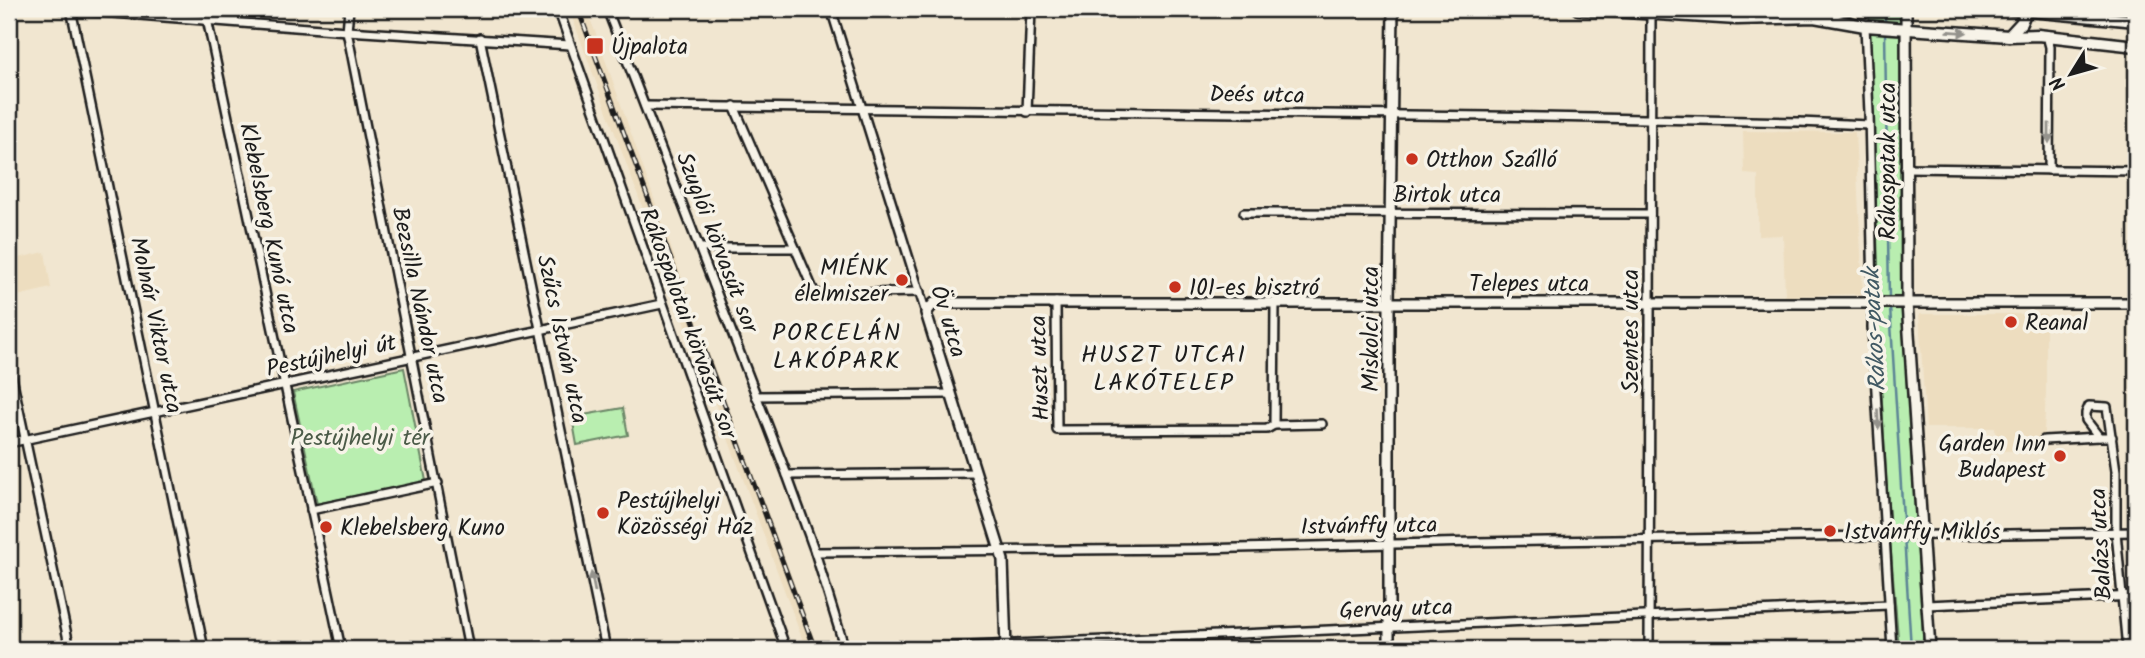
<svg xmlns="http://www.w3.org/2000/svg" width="2145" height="658" viewBox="0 0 2145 658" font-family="Kalam,sans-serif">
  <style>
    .built { fill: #edddbf }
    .green { fill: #b9eeb0; stroke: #6a8566; stroke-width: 2 }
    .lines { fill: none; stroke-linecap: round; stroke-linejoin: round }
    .stream { stroke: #5b8495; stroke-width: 2.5 }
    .minor-casing { stroke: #1c1c1c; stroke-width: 12 }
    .tertiary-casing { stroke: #1c1c1c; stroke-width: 14 }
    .secondary-casing { stroke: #1c1c1c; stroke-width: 15 }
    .minor { stroke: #f7f3e8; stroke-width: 7 }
    .tertiary { stroke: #f7f3e8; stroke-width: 9 }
    .secondary { stroke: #f7f3e8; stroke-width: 10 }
    .rail-casing { stroke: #1c1c1c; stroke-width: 5 }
    .rail { stroke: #f7f3e8; stroke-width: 2.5; stroke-dasharray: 8; stroke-linecap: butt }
    .oneway { fill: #94928c }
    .poi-dot { fill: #c8321e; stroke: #f7f3e8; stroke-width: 2.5 }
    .labels { text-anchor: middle; stroke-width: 7; stroke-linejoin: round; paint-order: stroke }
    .poi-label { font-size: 23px; fill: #1c1c1c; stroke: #f7f3e8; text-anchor: start }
    .street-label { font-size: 23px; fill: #1c1c1c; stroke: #f7f3e8 }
    .park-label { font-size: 23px; fill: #4b5b48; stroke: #f7f3e8 }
    .water-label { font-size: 24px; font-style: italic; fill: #415963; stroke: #f7f3e8 }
    .neighbourhood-label { font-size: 24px; letter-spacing: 2px; fill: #1c1c1c; stroke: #f7f3e8 }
  </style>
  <rect width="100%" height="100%" fill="#f1e6d0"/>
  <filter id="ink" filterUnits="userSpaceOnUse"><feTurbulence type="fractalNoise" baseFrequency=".0143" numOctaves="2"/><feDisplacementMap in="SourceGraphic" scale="14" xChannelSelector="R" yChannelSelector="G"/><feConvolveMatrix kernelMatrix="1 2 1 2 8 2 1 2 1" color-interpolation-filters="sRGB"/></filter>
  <g filter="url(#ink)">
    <g class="built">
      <polygon points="569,9 586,9 598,39 694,313 818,649 806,649"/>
      <polygon points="1743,131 1855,132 1863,294 1785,296 1783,235 1758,236 1758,175 1744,174"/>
      <polygon points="45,252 51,288 9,298 9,260"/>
      <polygon points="1919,314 2046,314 2046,393 2043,450 1996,451 1995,428 1926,428"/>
    </g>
    <g class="green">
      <polygon points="1869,9 1900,9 1901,294 1924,649 1899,649 1889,529 1877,313 1879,293"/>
      <polygon points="404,368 426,481 317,504 293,392"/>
      <polygon points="623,408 628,435 577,445 572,417"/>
    </g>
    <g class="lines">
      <g class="stream">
        <polyline points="1885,9 1885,24"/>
        <polyline points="1885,30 1889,300"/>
        <polyline points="1890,307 1911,649"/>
      </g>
      <g class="minor-casing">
        <g id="minor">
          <polyline points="61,9 347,31 570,45"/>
          <polyline points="71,9 204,649"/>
          <polyline points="349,9 347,31 469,649"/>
          <polyline points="558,9 786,649"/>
          <polyline points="607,9 787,475 815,552 845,649"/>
          <polyline points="831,9 926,313"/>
          <polyline points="207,19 341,649"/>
          <polyline points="1865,26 1869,113 1873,294 1872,327 1892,649"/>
          <polyline points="2047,36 2050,47 2049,170"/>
          <polyline points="480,38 606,649"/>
          <polyline points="645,106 1490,116 1799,122 1869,125"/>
          <polyline points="734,106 815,294 920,292"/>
          <polyline points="1027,112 1031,9"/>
          <polyline points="1905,168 2136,171"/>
          <polyline points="1244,213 1650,214"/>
          <polyline points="700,248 795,248"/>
          <polyline points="1056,302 1057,430 1267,429 1274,425 1322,424"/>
          <polyline points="9,363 70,649"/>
          <polyline points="756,396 951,394"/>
          <polyline points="1274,425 1275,302"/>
          <polyline points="2112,437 2099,437 2086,420 2086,413 2089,406 2107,407 2116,471 2116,532 2127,649"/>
          <polyline points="2044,440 2099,437"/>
          <polyline points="9,443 662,304"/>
          <polyline points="787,475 976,473"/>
          <polyline points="311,510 438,483"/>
          <polyline points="815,552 1197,549 1475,542 2136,532"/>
          <polyline points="1926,605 2136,596"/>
          <polyline points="904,649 1889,605"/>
          <polyline points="1649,649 1651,13"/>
        </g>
      </g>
      <g class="tertiary-casing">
        <g id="tertiary">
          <polyline points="1906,9 1907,303 1930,649"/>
          <polyline points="1006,649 1003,560 926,313 934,303 2136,303"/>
          <polyline points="1389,649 1389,302 1393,9"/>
        </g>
      </g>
      <g class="secondary-casing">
        <g id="secondary">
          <polyline points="1578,9 1737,19 1814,17 1865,26 2009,36 2038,35 2136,46"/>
          <polyline points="2007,9 2136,21"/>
          <polyline points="1818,16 1848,9"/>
          <polyline points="2009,36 2021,23 2026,11"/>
        </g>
      </g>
      <use href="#minor" class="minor"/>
      <use href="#tertiary" class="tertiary"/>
      <use href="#secondary" class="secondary"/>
      <g class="rail-casing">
        <polyline id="rail" points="578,9 815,649"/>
      </g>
      <use href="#rail" class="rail"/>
    </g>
    <defs><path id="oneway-solid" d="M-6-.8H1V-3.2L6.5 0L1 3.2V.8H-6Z" transform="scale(1.75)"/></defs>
    <g class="oneway">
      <use href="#oneway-solid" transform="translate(1957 32) rotate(4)"/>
      <use href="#oneway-solid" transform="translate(2049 133) rotate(90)"/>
      <use href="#oneway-solid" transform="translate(1878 419) rotate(87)"/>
      <use href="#oneway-solid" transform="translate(593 582) rotate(-101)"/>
    </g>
  </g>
  <g class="poi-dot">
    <rect x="586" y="37" width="18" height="18" rx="3.5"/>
    <circle cx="1412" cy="159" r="7"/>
    <circle cx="902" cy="280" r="7"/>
    <circle cx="1175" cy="287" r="7"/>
    <circle cx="2011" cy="322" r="7"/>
    <circle cx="2060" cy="456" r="7"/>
    <circle cx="603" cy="513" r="7"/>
    <circle cx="326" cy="527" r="7"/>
    <circle cx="1830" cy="531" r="7"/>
  </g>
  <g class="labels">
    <g class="poi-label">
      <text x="611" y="54">Újpalota</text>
      <text x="1426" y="167">Otthon Szálló</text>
      <text x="888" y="275" text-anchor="end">MIÉNK<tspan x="888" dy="26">élelmiszer</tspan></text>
      <text x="1189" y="295">101-es bisztró</text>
      <text x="2025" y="330">Reanal</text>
      <text x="2046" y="451" text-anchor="end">Garden Inn<tspan x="2046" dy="26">Budapest</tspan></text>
      <text x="617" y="508">Pestújhelyi<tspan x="617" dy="26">Közösségi Ház</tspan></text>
      <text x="340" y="535">Klebelsberg Kuno</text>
      <text x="1844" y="539">Istvánffy Miklós</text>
    </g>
    <g class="street-label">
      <text transform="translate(1257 94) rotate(1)" y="8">Deés utca</text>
      <text transform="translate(1887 161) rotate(-90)" y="8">Rákospatak utca</text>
      <text x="1447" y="202">Birtok utca</text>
      <text transform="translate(270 228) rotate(78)" y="8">Klebelsberg Kunó utca</text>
      <text transform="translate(718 242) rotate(69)" y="8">Szuglói körvasút sor</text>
      <text x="1529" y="291">Telepes utca</text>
      <text transform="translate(421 305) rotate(78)" y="8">Bezsilla Nándor utca</text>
      <text transform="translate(949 321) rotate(73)" y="8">Öv utca</text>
      <text transform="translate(689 323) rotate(70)" y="8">Rákospalotai körvasút sor</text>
      <text transform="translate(157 325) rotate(78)" y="8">Molnár Viktor utca</text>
      <text transform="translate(1370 329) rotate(-90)" y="8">Miskolci utca</text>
      <text transform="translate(1630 331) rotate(-90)" y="8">Szentes utca</text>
      <text transform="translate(563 339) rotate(78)" y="8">Szűcs István utca</text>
      <text transform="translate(331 355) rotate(-12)" y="8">Pestújhelyi út</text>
      <text transform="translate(1039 368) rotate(-92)" y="8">Huszt utca</text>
      <text transform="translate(1369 525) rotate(-1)" y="8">Istvánffy utca</text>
      <text transform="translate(2100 544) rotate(-93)" y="8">Balázs utca</text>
      <text transform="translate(1396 608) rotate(-2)" y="8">Gervay utca</text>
    </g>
    <g class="park-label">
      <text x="360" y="445">Pestújhelyi tér</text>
    </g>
    <g class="water-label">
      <text transform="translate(1874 330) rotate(-93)" y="8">Rákos-patak</text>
    </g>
    <g class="neighbourhood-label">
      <text x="837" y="340">PORCELÁN<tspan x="837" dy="28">LAKÓPARK</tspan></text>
      <text x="1164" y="362">HUSZT UTCAI<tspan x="1164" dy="28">LAKÓTELEP</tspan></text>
    </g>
  </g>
  <rect width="2145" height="658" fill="none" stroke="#f7f3e8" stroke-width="35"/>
  <rect x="18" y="18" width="2110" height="623" fill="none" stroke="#1c1c1c" stroke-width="2.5" filter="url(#ink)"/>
  <g transform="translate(2071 74) rotate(233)" stroke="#f7f3e8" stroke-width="5" paint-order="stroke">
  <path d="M0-5L12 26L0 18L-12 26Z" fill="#1c1c1c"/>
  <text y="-10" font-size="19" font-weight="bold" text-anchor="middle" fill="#1c1c1c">N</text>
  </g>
</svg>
